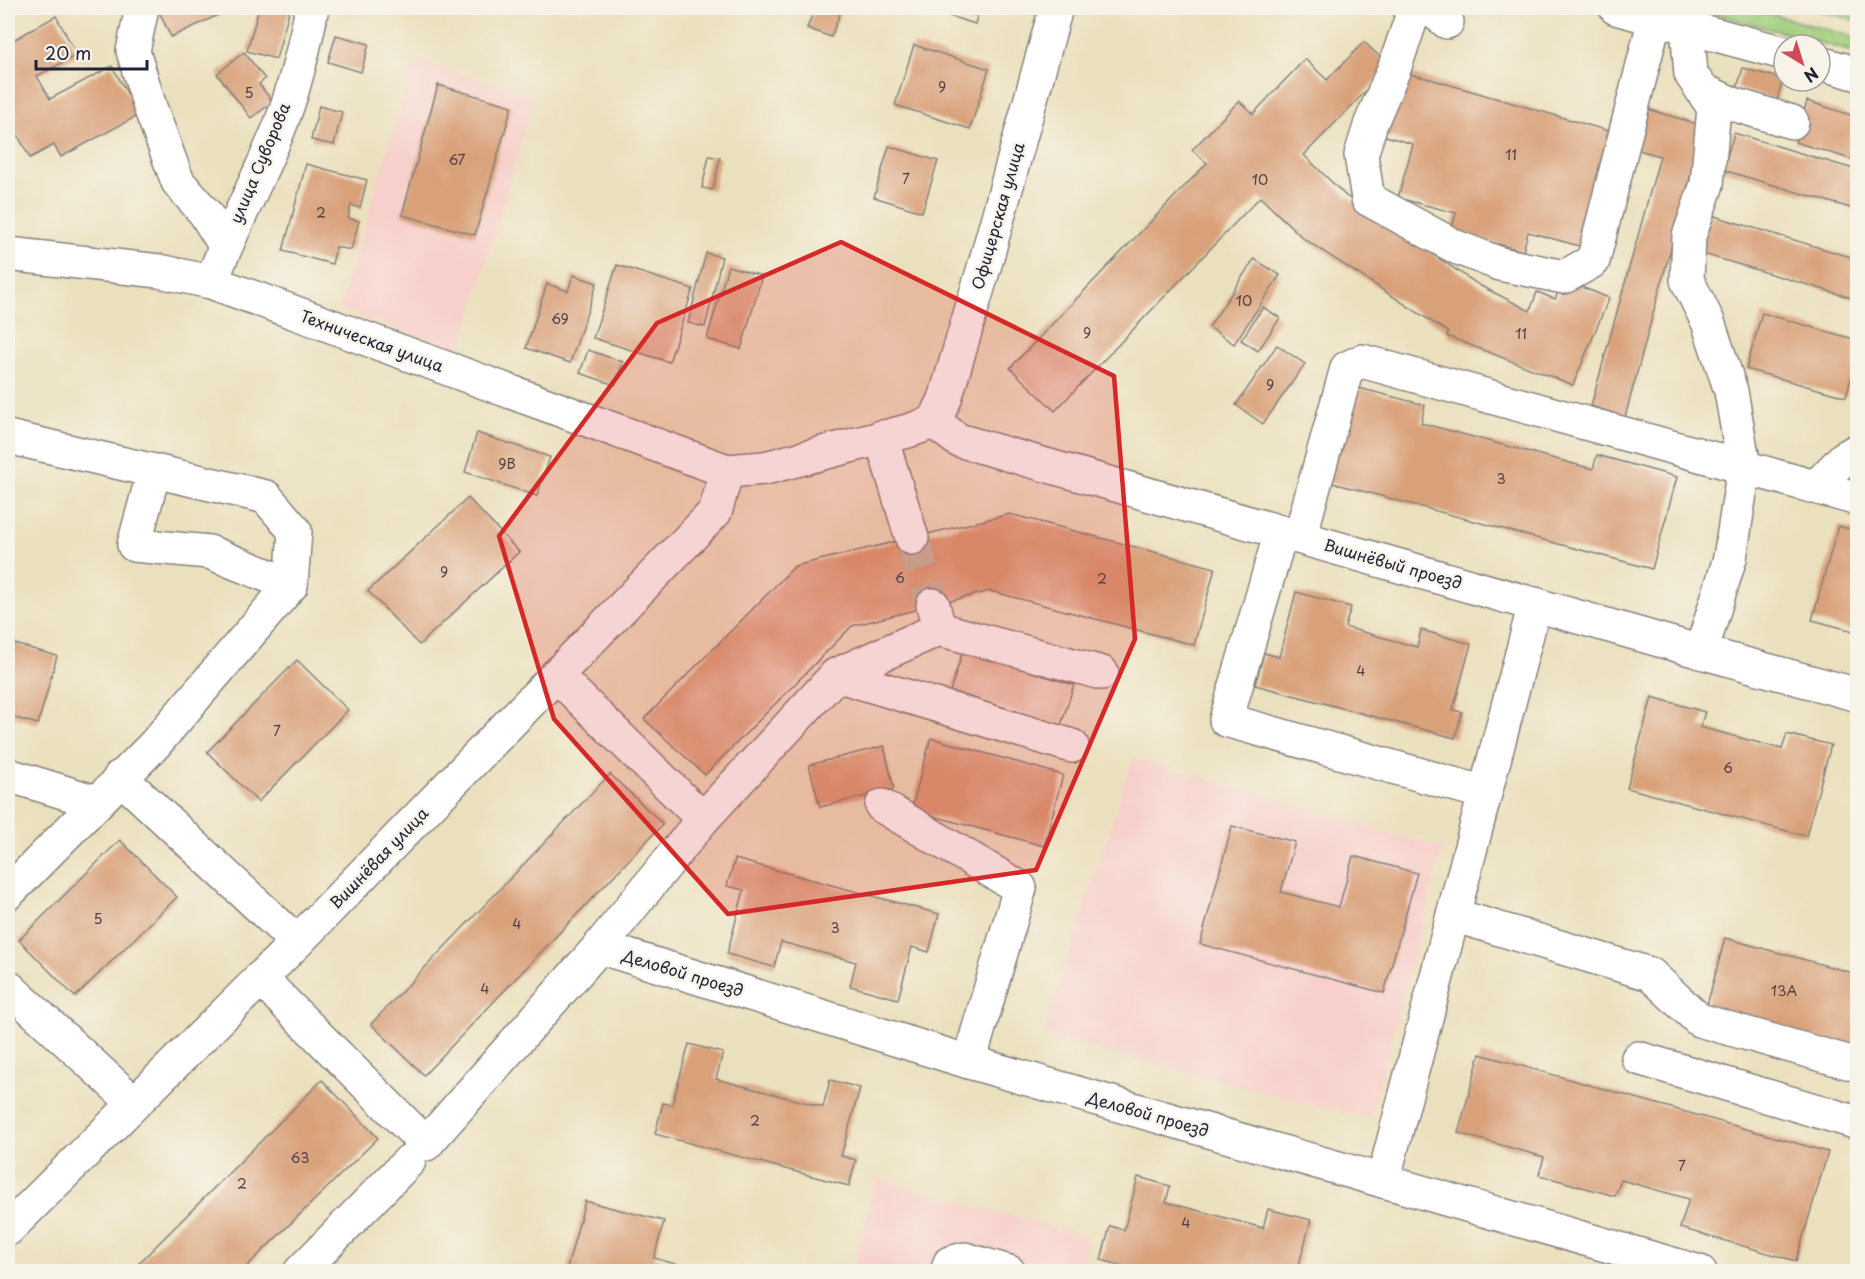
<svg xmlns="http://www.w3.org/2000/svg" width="1865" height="1279" viewBox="0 0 1865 1279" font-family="'Playpen Sans',sans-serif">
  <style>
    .built { fill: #f7d0cb }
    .green { fill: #a0cd7b; stroke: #61785b; stroke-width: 1.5 }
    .building { fill: #d9a17a }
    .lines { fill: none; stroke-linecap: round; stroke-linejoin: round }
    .minor-tunnel { stroke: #c3baa3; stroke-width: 33; stroke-dasharray: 33 16; stroke-linecap: butt }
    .minor-casing { stroke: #86817c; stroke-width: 36 }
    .minor { stroke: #fff; stroke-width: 33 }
    .marked { fill: #d62828; fill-opacity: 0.2; stroke: #d62828; stroke-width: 4.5; stroke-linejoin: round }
    .labels { text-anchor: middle; stroke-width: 5; stroke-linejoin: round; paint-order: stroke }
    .number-label { font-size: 14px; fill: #50424b }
    .street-label { font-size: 16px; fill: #22223b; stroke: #f7f3e8 }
  </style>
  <rect width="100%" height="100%" fill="#f7f3e8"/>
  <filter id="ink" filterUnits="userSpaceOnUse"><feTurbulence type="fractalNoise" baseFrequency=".0167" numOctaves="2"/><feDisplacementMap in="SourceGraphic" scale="12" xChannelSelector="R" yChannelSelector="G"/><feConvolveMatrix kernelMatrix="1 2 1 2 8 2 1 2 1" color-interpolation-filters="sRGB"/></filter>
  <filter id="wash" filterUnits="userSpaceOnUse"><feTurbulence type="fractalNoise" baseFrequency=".008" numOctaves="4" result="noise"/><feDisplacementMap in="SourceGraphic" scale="24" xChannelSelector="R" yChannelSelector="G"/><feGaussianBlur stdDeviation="1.35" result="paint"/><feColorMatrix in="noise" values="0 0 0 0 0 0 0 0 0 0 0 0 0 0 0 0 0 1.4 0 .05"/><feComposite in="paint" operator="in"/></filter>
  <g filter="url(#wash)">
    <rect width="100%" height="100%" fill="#ebe0bd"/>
    <g class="built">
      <polygon points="415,60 535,95 460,352 339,308"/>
      <polygon points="1133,758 1443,848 1370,1119 1043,1036"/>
      <polygon points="876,1178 1088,1237 1080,1271 852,1272"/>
    </g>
    <g class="green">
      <polygon points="1694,8 1749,8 1857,38 1857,53"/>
      <polygon points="1810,8 1857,8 1857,21"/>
    </g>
    <g id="blocks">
      <g class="building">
        <polygon points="160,8 223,8 225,12 171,37 158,9"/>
        <polygon points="259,8 290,8 276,59 247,51"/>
        <polygon points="427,8 457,8 455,16"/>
        <polygon points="815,8 833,8 841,11 831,37 807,28"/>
        <polygon points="924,8 980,8 975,24"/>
        <polygon points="56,16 77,55 37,76 50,99 112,66 139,115 61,157 54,145 30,158 8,117 8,43"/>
        <polygon points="336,35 369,44 361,72 328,62"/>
        <polygon points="1364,42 1390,66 1304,155 1346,196 1479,285 1530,311 1537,292 1555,299 1564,280 1609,298 1573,385 1447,336 1448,332 1304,239 1260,197 1055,411 1010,368 1207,163 1192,150 1239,101 1253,114 1305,59 1327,80"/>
        <polygon points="914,45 989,69 970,129 895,105"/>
        <polygon points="244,52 265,79 259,84 273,102 251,118 217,74"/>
        <polygon points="1743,68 1783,79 1777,100 1737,88"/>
        <polygon points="1400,72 1430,79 1619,134 1587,248 1528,232 1523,251 1451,231 1456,213 1398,198 1413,144 1382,135"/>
        <polygon points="438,85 512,106 475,235 402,215"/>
        <polygon points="1807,101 1857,117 1857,161 1795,142"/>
        <polygon points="319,106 342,112 334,145 311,140"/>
        <polygon points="1644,108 1704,126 1625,417 1591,406 1660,156 1632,148"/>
        <polygon points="1734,133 1857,170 1857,210 1723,170"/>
        <polygon points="889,146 938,161 922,212 874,197"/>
        <polygon points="709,156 720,158 713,190 702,188"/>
        <polygon points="306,164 367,180 360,208 351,205 348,218 359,221 351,250 336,247 332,264 283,251"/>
        <polygon points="1711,215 1857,259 1857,289 1855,299 1700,253"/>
        <polygon points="706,253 722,257 705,327 688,323"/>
        <polygon points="1254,259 1280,275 1234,344 1209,327"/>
        <polygon points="617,265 693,289 669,362 593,338"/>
        <polygon points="728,266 762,276 741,349 707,339"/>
        <polygon points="573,275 597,283 570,363 526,348 547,284 568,291"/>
        <polygon points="1263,307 1280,318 1258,351 1241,340"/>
        <polygon points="1762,313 1857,340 1857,358 1846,397 1746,369"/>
        <polygon points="1277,345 1305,364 1263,424 1236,405"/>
        <polygon points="588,350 623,362 615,385 580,373"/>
        <polygon points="1351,386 1425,405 1421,423 1593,469 1597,455 1677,477 1652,569 1325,481"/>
        <polygon points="477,433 550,457 537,496 465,472"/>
        <polygon points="468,498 519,552 419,645 368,591"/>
        <polygon points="1010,514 1215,568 1194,645 990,591 852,626 705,775 644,719 795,566"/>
        <polygon points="1838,526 1857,531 1857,632 1812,620"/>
        <polygon points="1296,592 1351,607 1345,627 1417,647 1421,630 1471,644 1453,710 1462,712 1455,738 1255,685 1264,653 1279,657"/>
        <polygon points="8,642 57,656 38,724 8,716"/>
        <polygon points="963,651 1074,685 1061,725 950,691"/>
        <polygon points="297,660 348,710 258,802 207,752"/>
        <polygon points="1652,697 1705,712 1700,727 1782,749 1787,734 1831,745 1806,836 1627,788"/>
        <polygon points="931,738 1063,775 1044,846 911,810"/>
        <polygon points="884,746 894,789 820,807 809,765"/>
        <polygon points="610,774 663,824 424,1075 371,1024"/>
        <polygon points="1232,826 1295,842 1281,892 1339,907 1353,856 1417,873 1384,993 1200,944"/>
        <polygon points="120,840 177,897 75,997 19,940"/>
        <polygon points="735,859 939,914 929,952 912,947 898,999 850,986 856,962 781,942 774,967 727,954 744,890 727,886"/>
        <polygon points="1725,938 1857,974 1857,1049 1706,1009"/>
        <polygon points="689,1044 723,1053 716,1079 823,1107 830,1080 860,1088 841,1156 856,1160 849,1186 655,1134 663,1103 672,1105"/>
        <polygon points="1480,1054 1828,1152 1796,1261 1680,1228 1689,1199 1621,1180 1615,1196 1539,1175 1544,1157 1458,1133"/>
        <polygon points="322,1080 378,1138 241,1272 130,1272"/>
        <polygon points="1138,1177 1170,1186 1166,1202 1263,1228 1268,1209 1311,1220 1297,1272 1145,1272 1101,1260 1110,1226 1124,1230"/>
        <polygon points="585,1201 664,1221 654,1258 704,1272 566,1272"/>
      </g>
    </g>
  </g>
  <g filter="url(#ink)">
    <use href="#blocks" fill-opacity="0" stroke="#86817c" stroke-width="1.5"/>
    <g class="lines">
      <polyline class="minor-tunnel" points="912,538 933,605"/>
      <g class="minor-casing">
        <g id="minor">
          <polyline points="142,8 133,51 150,107 178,182 205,213 225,245"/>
          <polyline points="1415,8 1394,69 1371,123 1361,155 1368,199 1456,247 1500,264 1564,277 1593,261 1655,18"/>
          <polyline points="1429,8 1447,22"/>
          <polyline points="1616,8 1784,53"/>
          <polyline points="1687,26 1691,74 1714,108 1707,184 1689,236 1687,280 1708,322 1731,391 1744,467 1730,558 1701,652"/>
          <polyline points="1820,63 1858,74"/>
          <polyline points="1702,90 1733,104 1792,122"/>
          <polyline points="8,254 159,271 211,282 727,471 765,468 908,431 934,422"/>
          <path d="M211,282C231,231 257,182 278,131C294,92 304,49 312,8"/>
          <polyline points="934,422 958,440 1701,652 1858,695"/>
          <polyline points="934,422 945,399 985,264 1056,8"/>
          <polyline points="8,437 266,497 295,531 291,585 155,744 8,893"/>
          <polyline points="881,437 912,538"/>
          <polyline points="154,471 134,545 209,552 291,585"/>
          <polyline points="1816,487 1844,458 1858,450"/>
          <polyline points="1281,532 1226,720 1485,793"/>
          <polyline points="1300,537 1347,368 1362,361 1858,499"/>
          <polyline points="939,629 1102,673"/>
          <polyline points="556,675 703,819"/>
          <polyline points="836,675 1072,746"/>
          <polyline points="8,775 96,802"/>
          <polyline points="120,777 297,942"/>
          <polyline points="882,806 1020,888 969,1062"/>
          <polyline points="1453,915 1650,974 1699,1020 1858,1065"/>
          <polyline points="599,947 969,1062 1700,1272"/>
          <polyline points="260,978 426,1144 599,947 703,819 836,675 939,629 933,605"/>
          <polyline points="8,987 133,1102"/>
          <polyline points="1638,1058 1858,1123"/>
          <polyline points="1383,1181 1535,604"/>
          <polyline points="8,1229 297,942 715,512 727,471"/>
          <polyline points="300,1272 409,1161"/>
          <polyline points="947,1272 950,1263 965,1259 1009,1272"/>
        </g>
      </g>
      <use href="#minor" class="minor"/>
    </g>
  </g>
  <path class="marked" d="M841,242L1114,376L1135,639L1036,870L728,914L554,719L499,536L657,323Z"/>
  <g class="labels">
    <g class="number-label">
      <text x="942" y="92">9</text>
      <text x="249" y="98">5</text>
      <text x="1511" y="160">11</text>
      <text x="457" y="165">67</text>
      <text x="906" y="184">7</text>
      <text x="1260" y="185">10</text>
      <text x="321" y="218">2</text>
      <text x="1244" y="306">10</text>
      <text x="560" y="324">69</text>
      <text x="1087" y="338">9</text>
      <text x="1521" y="339">11</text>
      <text x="1270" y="390">9</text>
      <text x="507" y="469">9В</text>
      <text x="1501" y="484">3</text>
      <text x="444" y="577">9</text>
      <text x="900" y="583">6</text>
      <text x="1102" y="584">2</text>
      <text x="1361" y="676">4</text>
      <text x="277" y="736">7</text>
      <text x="1728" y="773">6</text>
      <text x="98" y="924">5</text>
      <text x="517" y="929">4</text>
      <text x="835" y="933">3</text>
      <text x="485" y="994">4</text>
      <text x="1784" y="996">13А</text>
      <text x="755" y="1126">2</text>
      <text x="300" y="1163">63</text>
      <text x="1682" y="1171">7</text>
      <text x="242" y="1189">2</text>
      <text x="1186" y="1228">4</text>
    </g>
    <g class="street-label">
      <text transform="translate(260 163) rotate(-67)" y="6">улица Суворова</text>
      <text transform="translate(998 216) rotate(-74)" y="6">Офицерская улица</text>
      <text transform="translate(372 341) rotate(20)" y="6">Техническая улица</text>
      <text transform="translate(1393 564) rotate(16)" y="6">Вишнёвый проезд</text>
      <text transform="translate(379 858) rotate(-46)" y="6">Вишнёвая улица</text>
      <text transform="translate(683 973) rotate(17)" y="6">Деловой проезд</text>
      <text transform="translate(1148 1114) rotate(16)" y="6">Деловой проезд</text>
    </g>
  </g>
  <rect width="1865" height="1279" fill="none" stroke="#f7f3e8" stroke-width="30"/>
  <g transform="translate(1802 63) rotate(142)"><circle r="28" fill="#f7f3e8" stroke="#a29fa3" stroke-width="1.5"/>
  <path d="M0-4.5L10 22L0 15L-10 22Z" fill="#d1495b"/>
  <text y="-9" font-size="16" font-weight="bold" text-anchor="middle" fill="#22223b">N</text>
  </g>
  <path d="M36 60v9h111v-9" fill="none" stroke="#22223b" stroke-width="3"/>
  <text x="45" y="60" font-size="18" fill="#22223b" stroke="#f7f3e8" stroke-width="4.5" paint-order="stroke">20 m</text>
</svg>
